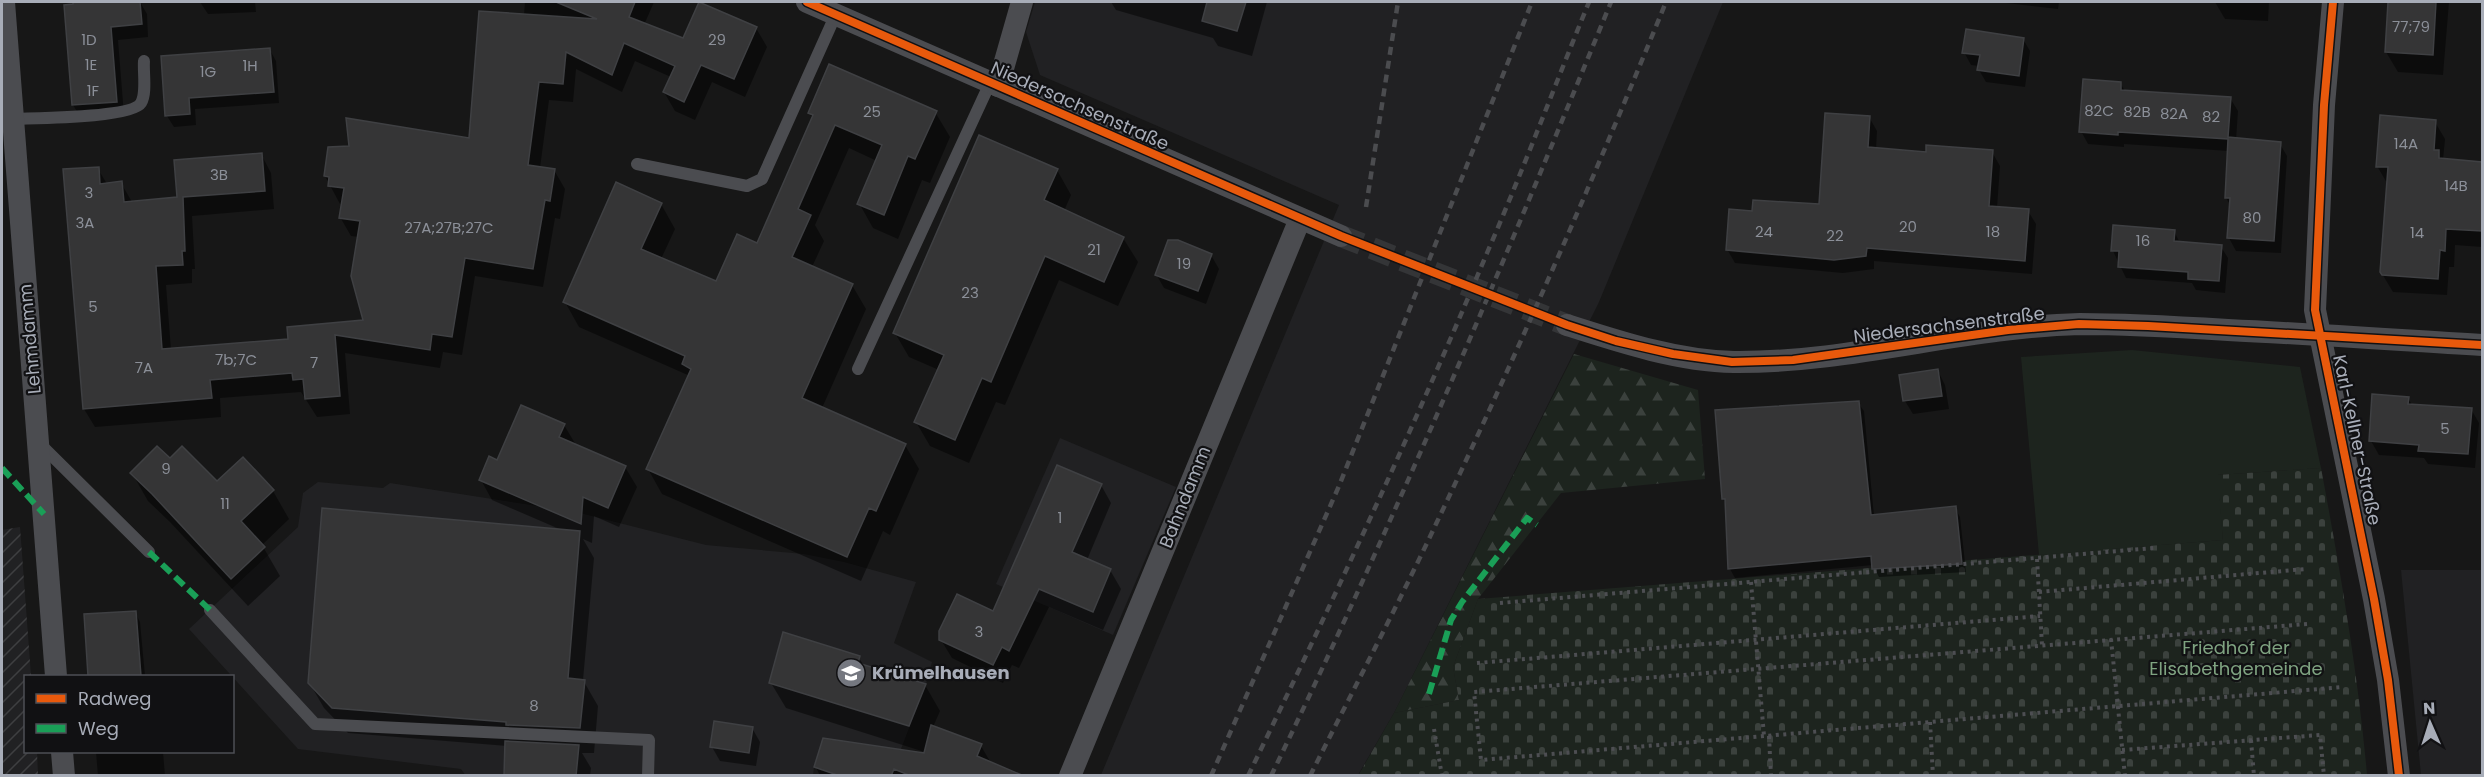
<svg xmlns="http://www.w3.org/2000/svg" width="2484" height="777" viewBox="0 0 2484 777" font-family="Poppins,sans-serif">
  <style>
    .built { fill: #212123 }
    .industrial { fill: url(#industrial-furrows) }
    .green { fill: #1d241e }
    .forest { fill: url(#forest-firs) }
    .cemetery { fill: url(#cemetery-stones) }
    .shadow { fill: #0007 }
    .building { fill: #353536; stroke: #3f4043; stroke-width: 1.5 }
    .lines { fill: none; stroke-linecap: round; stroke-linejoin: round }
    .minor-tunnel { stroke: #343537; stroke-width: 22; stroke-dasharray: 22 11; stroke-linecap: butt }
    .path { stroke: #4d4e52; stroke-width: 4; stroke-dasharray: 3 4.5; stroke-linecap: butt }
    .service { stroke: #4b4c50; stroke-width: 12 }
    .minor { stroke: #4b4c50; stroke-width: 22 }
    .rail { stroke: #4b4c4f; stroke-width: 4.5; stroke-dasharray: 8 6; stroke-linecap: butt }
    .quiet { stroke: #1a9f57; stroke-width: 6; stroke-dasharray: 12 6; stroke-linecap: butt }
    .cycleway-casing { stroke: #111113; stroke-width: 11 }
    .cycleway { stroke: #e8590c; stroke-width: 8 }
    .labels { text-anchor: middle; stroke-width: 4.5; stroke-linejoin: round; paint-order: stroke }
    .number-label { font-size: 15px; fill: #8b8f98 }
    .street-label { font-size: 18px; fill: #a8adb8; stroke: #111113 }
    .park-label { font-size: 18px; fill: #7fa381; stroke: #111113 }
    .poi-label { font-size: 18px; font-weight: bold; fill: #a8adb8; stroke: #111113; text-anchor: start }
  </style>
  <defs>
    <pattern id="industrial-furrows" width="10" height="10" patternUnits="userSpaceOnUse" patternTransform="scale(1.5)"><rect width="10" height="10" fill="#212123"/><path d="M-1 1l2-2M0 10L10 0M9 11l2-2" fill="none" stroke="#3e3f41"/></pattern>
    <pattern id="forest-firs" width="22" height="20" patternUnits="userSpaceOnUse" patternTransform="scale(1.5)"><rect width="22" height="20" fill="#1d241e"/><path d="M5 1l3.5 6h-7zM16 11l3.5 6h-7z" fill="#3b413d"/></pattern>
    <pattern id="cemetery-stones" width="16" height="16" patternUnits="userSpaceOnUse" patternTransform="scale(1.5)"><rect width="16" height="16" fill="#1d241e"/><path d="M2 7V4a2 2 0 0 1 4 0v3zM10 15v-3a2 2 0 0 1 4 0v3z" fill="#3b413d"/></pattern>
  </defs>
  <rect width="100%" height="100%" fill="#171717"/>
  <g class="built">
    <polygon points="1035,2 1723,2 1599,302 1394,713 1358,775 1101,775 1339,205 1040,75 1026,32"/>
    <polygon points="1060,438 1176,487 1113,635 996,584"/>
    <polygon points="318,482 383,488 390,483 576,512 706,545 804,554 844,562 916,582 894,643 932,662 926,684 891,775 840,775 814,767 813,776 466,776 461,769 298,749 189,629 298,527 303,493"/>
    <polygon points="2401,570 2482,570 2482,775 2421,775"/>
  </g>
  <polygon class="industrial" points="20,527 31,676 26,676 26,752 37,752 38,775 2,775 2,530"/>
  <polygon class="green" points="2132,350 2300,367 2321,468 2218,475 2223,540 2039,555 2021,357"/>
  <polygon class="forest" points="1574,354 1698,390 1705,479 1561,493 1478,599 1453,667 1459,700 1394,713"/>
  <path class="cemetery" d="M2321,468C2340,570 2358,672 2367,775L1358,776L1394,713L1459,700L1453,667L1478,599L2223,540L2217,475Z"/>
  <g class="shadow">
    <polygon points="74,2 140,2 147,14 148,37 118,40 124,115 81,118 73,105"/>
    <polygon points="200,2 255,2 256,12 208,14"/>
    <polygon points="525,2 654,2 644,25 684,40 756,28 767,47 745,97 712,82 695,120 675,111 664,92 671,77 635,61 622,92 576,69 573,102 549,100 540,168 554,170 565,189 560,219 555,218 543,287 475,276 462,355 443,352 440,368 345,353 350,414 317,417 301,392 220,398 221,417 95,427 84,409 98,169 107,184 121,183 132,202 179,198 261,154 271,173 274,209 192,216 195,269 192,269 192,283 166,285 171,350 290,340 365,322 359,237 351,236 340,217 342,205 340,204 325,176 470,140 524,15"/>
    <polygon points="1111,2 1267,2 1252,56 1218,46 1213,38 1116,10"/>
    <polygon points="1998,2 2059,2 2058,9"/>
    <polygon points="2215,2 2269,2 2268,21 2225,19"/>
    <polygon points="2390,2 2449,2 2443,75 2398,72 2386,52"/>
    <polygon points="2023,39 2030,51 2025,87 1986,82 1979,70 1979,66 1971,65 1964,52"/>
    <polygon points="270,50 276,61 279,103 195,109 196,125 174,127 167,116 162,58"/>
    <polygon points="2120,83 2125,91 2230,98 2238,111 2236,140 2280,144 2287,156 2281,253 2236,251 2229,238 2231,206 2226,198 2229,151 2124,144 2124,147 2088,144 2081,131"/>
    <polygon points="935,112 950,137 930,183 922,180 898,239 873,228 859,203 877,161 849,148 815,225 824,241 812,267 852,285 866,309 822,408 905,445 919,469 890,535 883,531 861,581 662,494 648,469 690,376 579,327 565,302 661,204 675,229 661,259 717,283 758,245 813,119 809,113"/>
    <polygon points="1869,117 1877,131 1876,149 1927,154 1992,152 2000,166 1997,208 2028,211 2036,224 2032,274 1874,261 1874,269 1843,273 1735,263 1727,249 1754,213 1820,206"/>
    <polygon points="2435,122 2445,139 2443,160 2482,163 2482,247 2455,245 2454,267 2449,267 2447,295 2393,292 2381,272 2387,183 2377,166"/>
    <polygon points="1057,170 1071,195 1064,211 1123,238 1138,262 1118,306 1059,280 1005,405 996,402 969,463 930,446 916,422 939,370 909,357 895,333"/>
    <polygon points="2174,231 2180,243 2221,247 2228,258 2225,293 2196,290 2192,283 2126,278 2113,251"/>
    <polygon points="1211,255 1219,269 1206,304 1164,288 1156,274"/>
    <polygon points="1938,371 1945,385 1949,409 1913,414 1905,401"/>
    <polygon points="2408,398 2412,405 2471,409 2479,423 2475,468 2428,464 2424,458 2379,455 2371,441"/>
    <polygon points="1858,403 1864,411 1874,516 1955,508 1960,517 1966,572 1879,577 1873,565 1735,578 1730,569 1726,504 1723,499"/>
    <polygon points="564,425 576,445 625,467 637,487 619,527 594,516 592,543 583,539 594,558 583,680 598,706 594,753 582,753 591,768 590,776 506,776 507,746 348,733 324,708 309,682 564,531 492,500 481,480 498,462"/>
    <polygon points="242,459 273,491 289,519 262,545 280,576 248,606 170,522 148,501 132,473 170,460 217,483"/>
    <polygon points="1101,485 1111,503 1087,560 1110,570 1121,589 1103,630 1049,607 1019,668 1012,665 1003,683 952,658 941,640 994,613"/>
    <polygon points="135,612 140,622 145,676 90,676 85,616"/>
    <polygon points="859,658 864,666 925,685 940,711 933,727 981,746 991,763 1020,776 820,776 816,767 931,755 931,754 786,708 771,683"/>
    <polygon points="752,728 760,742 756,766 720,761 712,747"/>
    <polygon points="96,752 163,752 165,776 98,776"/>
  </g>
  <g class="building">
    <polygon points="73,2 140,2 142,24 111,27 117,102 72,105 64,5 73,4"/>
    <polygon points="556,2 635,2 629,17 683,38 699,2 757,27 734,79 701,65 684,102 663,92 675,66 624,43 612,75 566,52 563,84 539,82 528,165 555,169 550,201 545,200 533,269 465,258 452,337 432,334 430,350 335,335 340,396 305,399 303,379 293,380 292,373 210,380 212,398 83,409 63,169 99,167 100,184 122,181 124,202 177,197 174,160 262,153 265,191 183,197 185,251 182,251 183,265 156,266 162,349 288,339 287,327 363,320 351,276 360,221 339,218 344,188 328,186 329,177 324,176 328,147 349,146 346,118 469,138 479,11 597,19"/>
    <polygon points="1207,2 1246,2 1237,31 1202,21"/>
    <polygon points="2388,2 2436,2 2433,55 2385,52"/>
    <polygon points="1966,29 2024,38 2019,76 1977,70 1980,55 1962,53"/>
    <polygon points="270,48 274,92 189,98 190,114 165,116 161,56"/>
    <polygon points="829,64 937,111 915,159 908,156 884,215 857,204 882,145 835,125 798,209 811,215 792,257 853,284 802,398 906,444 876,511 869,508 847,557 646,469 691,369 682,364 685,356 563,302 616,182 662,203 641,249 716,281 737,234 757,243 813,115 808,113"/>
    <polygon points="2083,79 2121,82 2121,90 2231,97 2228,137 2281,142 2274,241 2227,238 2230,198 2225,198 2228,139 2118,132 2118,135 2079,132"/>
    <polygon points="1825,113 1870,116 1868,147 1926,152 1926,145 1993,150 1989,206 2029,209 2025,261 1867,248 1866,256 1834,260 1726,250 1729,209 1752,211 1753,200 1819,204"/>
    <polygon points="2380,115 2436,120 2434,150 2439,150 2439,158 2482,162 2482,231 2446,229 2445,251 2440,250 2438,279 2382,275 2380,272 2388,167 2376,167"/>
    <polygon points="979,135 1058,169 1044,200 1124,237 1104,282 1045,256 991,382 982,378 955,440 914,422 944,355 893,333"/>
    <polygon points="2113,225 2175,230 2174,241 2222,245 2219,281 2188,279 2188,272 2118,267 2119,251 2111,251"/>
    <polygon points="1168,240 1178,240 1212,254 1198,291 1155,275"/>
    <polygon points="1938,369 1942,396 1903,401 1899,375"/>
    <polygon points="2372,394 2409,397 2408,404 2472,408 2468,454 2418,451 2419,445 2369,441"/>
    <polygon points="1859,401 1871,515 1956,506 1962,564 1872,569 1871,556 1728,569 1725,499 1722,499 1715,410"/>
    <polygon points="521,405 565,424 559,437 626,466 608,508 583,497 581,524 479,480 489,456 497,460"/>
    <polygon points="157,446 170,458 182,446 217,481 243,457 274,490 241,521 265,547 231,579 152,494 130,473"/>
    <polygon points="1057,465 1102,484 1072,552 1111,569 1093,612 1039,589 1009,651 1002,647 993,665 939,640 939,631 957,594 993,611"/>
    <polygon points="322,508 580,531 568,678 585,680 580,728 506,725 506,722 332,708 308,683"/>
    <polygon points="136,611 141,676 88,676 84,614"/>
    <polygon points="783,632 860,656 858,663 926,684 909,726 769,683"/>
    <polygon points="714,721 753,727 749,753 710,747"/>
    <polygon points="931,725 982,744 977,756 1024,776 911,776 894,769 891,776 840,776 814,767 823,738 924,753"/>
    <polygon points="505,741 579,745 576,776 504,776"/>
  </g>
  <g class="lines">
    <polyline class="minor-tunnel" points="1341,236 1567,325"/>
    <g class="path">
      <polyline points="2037,559 2042,645"/>
      <polyline points="1751,582 1764,736"/>
      <polyline points="2039,592 2306,569"/>
      <polyline points="1500,603 2154,548"/>
      <polyline points="2307,624 1474,692 1481,760 2343,687"/>
      <polyline points="2111,639 2125,776"/>
      <polyline points="1477,663 2040,616"/>
      <polyline points="1930,722 1933,776"/>
      <polyline points="1434,729 1442,776"/>
      <polyline points="1769,736 1771,776"/>
      <polyline points="2251,740 2254,776"/>
      <polyline points="2122,750 2320,735 2324,776"/>
    </g>
    <g class="service">
      <path d="M13,119C33,118 132,118 141,103C147,93 143,72 144,61"/>
      <polyline points="637,164 747,186 762,179 836,14"/>
      <polyline points="858,369 990,83"/>
      <polyline points="39,443 149,552"/>
      <polyline points="210,610 315,724 649,740 648,776"/>
    </g>
    <g class="minor">
      <polyline points="4,2 56,676"/>
      <polyline points="807,2 1341,236"/>
      <polyline points="2333,2 2324,105 2315,310 2374,599 2388,680 2399,776"/>
      <polyline points="998,86 1022,2"/>
      <path d="M1567,325C1620,342 1678,361 1734,362C1851,363 1964,327 2080,324C2129,324 2179,327 2228,330C2313,334 2398,340 2482,345"/>
      <polyline points="62,752 64,776"/>
      <polyline points="1070,776 1300,219"/>
    </g>
    <g class="rail">
      <polyline points="1366,207 1398,2"/>
      <polyline points="1211,776 1339,486 1532,2"/>
      <path d="M1248,776C1332,603 1413,430 1487,253C1523,170 1555,85 1589,2"/>
      <path d="M1271,776C1394,522 1504,263 1611,2"/>
      <path d="M1310,776C1352,692 1396,609 1436,524C1518,352 1594,178 1666,2"/>
    </g>
    <g class="quiet">
      <polyline points="2,468 44,514"/>
      <polyline points="149,552 210,610"/>
      <polyline points="1429,694 1451,620 1462,602 1527,518 1537,525"/>
    </g>
    <g class="cycleway-casing">
      <g id="cycleway">
        <polyline points="807,2 1341,236 1567,325 1616,341 1673,354 1732,362 1793,360 2008,330 2079,324 2148,326 2482,345"/>
        <polyline points="2333,2 2324,105 2315,310 2374,599 2388,680 2399,776"/>
      </g>
    </g>
    <use href="#cycleway" class="cycleway"/>
  </g>
  <defs>
    <g id="school-disc" transform="scale(1.5)"><circle r="9.5" fill="#757880" stroke="#111113"/><path d="M0-5L7-2L0 1L-7-2ZM-4 1L0 2.5L4 1V4Q0 6-4 4Z" fill="#fff"/></g>
  </defs>
  <g fill-rule="evenodd">
    <use href="#school-disc" x="851" y="673"/>
  </g>
  <g class="labels">
    <g class="number-label">
      <text x="2411" y="32">77;79</text>
      <text x="89" y="45">1D</text>
      <text x="717" y="45">29</text>
      <text x="91" y="70">1E</text>
      <text x="250" y="71">1H</text>
      <text x="208" y="77">1G</text>
      <text x="93" y="96">1F</text>
      <text x="2099" y="116">82C</text>
      <text x="872" y="117">25</text>
      <text x="2137" y="117">82B</text>
      <text x="2174" y="119">82A</text>
      <text x="2211" y="122">82</text>
      <text x="2406" y="149">14A</text>
      <text x="219" y="180">3B</text>
      <text x="2456" y="191">14B</text>
      <text x="89" y="198">3</text>
      <text x="2252" y="223">80</text>
      <text x="85" y="228">3A</text>
      <text x="1908" y="232">20</text>
      <text x="449" y="233">27A;27B;27C</text>
      <text x="1764" y="237">24</text>
      <text x="1993" y="237">18</text>
      <text x="2417" y="238">14</text>
      <text x="1835" y="241">22</text>
      <text x="2143" y="246">16</text>
      <text x="1094" y="255">21</text>
      <text x="1184" y="269">19</text>
      <text x="970" y="298">23</text>
      <text x="93" y="312">5</text>
      <text x="236" y="365">7b;7C</text>
      <text x="314" y="368">7</text>
      <text x="144" y="373">7A</text>
      <text x="2445" y="434">5</text>
      <text x="166" y="474">9</text>
      <text x="225" y="509">11</text>
      <text x="1060" y="523">1</text>
      <text x="979" y="637">3</text>
      <text x="534" y="711">8</text>
    </g>
    <g class="street-label">
      <text transform="translate(1080 106) rotate(24)" y="6">Niedersachsenstraße</text>
      <text transform="translate(1949 325) rotate(-7)" y="6">Niedersachsenstraße</text>
      <text transform="translate(30 339) rotate(-95)" y="6">Lehmdamm</text>
      <text transform="translate(2357 440) rotate(78)" y="6">Karl-Kellner-Straße</text>
      <text transform="translate(1185 497) rotate(-68)" y="6">Bahndamm</text>
    </g>
    <g class="park-label">
      <text x="2236" y="654">Friedhof der<tspan x="2236" dy="21">Elisabethgemeinde</tspan></text>
    </g>
    <g class="poi-label">
      <text x="872" y="679">Krümelhausen</text>
    </g>
  </g>
  <rect width="2484" height="777" fill="none" stroke="#a8adb8" stroke-width="6"/>
  <rect x="24" y="675" width="210" height="78" fill="#111113" stroke="#4d4f55" stroke-width="1.5"/>
  <rect x="36" y="694" width="30" height="9" fill="#e8590c" stroke="#4d4f55" stroke-width="1.5"/>
  <text x="78" y="705" font-size="18" fill="#a8adb8">Radweg</text>
  <rect x="36" y="724" width="30" height="9" fill="#1a9f57" stroke="#4d4f55" stroke-width="1.5"/>
  <text x="78" y="735" font-size="18" fill="#a8adb8">Weg</text>
  <g transform="translate(2430 723) rotate(357)" stroke="#111113" stroke-width="4.5" paint-order="stroke">
  <path d="M0-4.5L10 22L0 15L-10 22Z" fill="#a8adb8"/>
  <text y="-9" font-size="16" font-weight="bold" text-anchor="middle" fill="#a8adb8">N</text>
  </g>
</svg>
